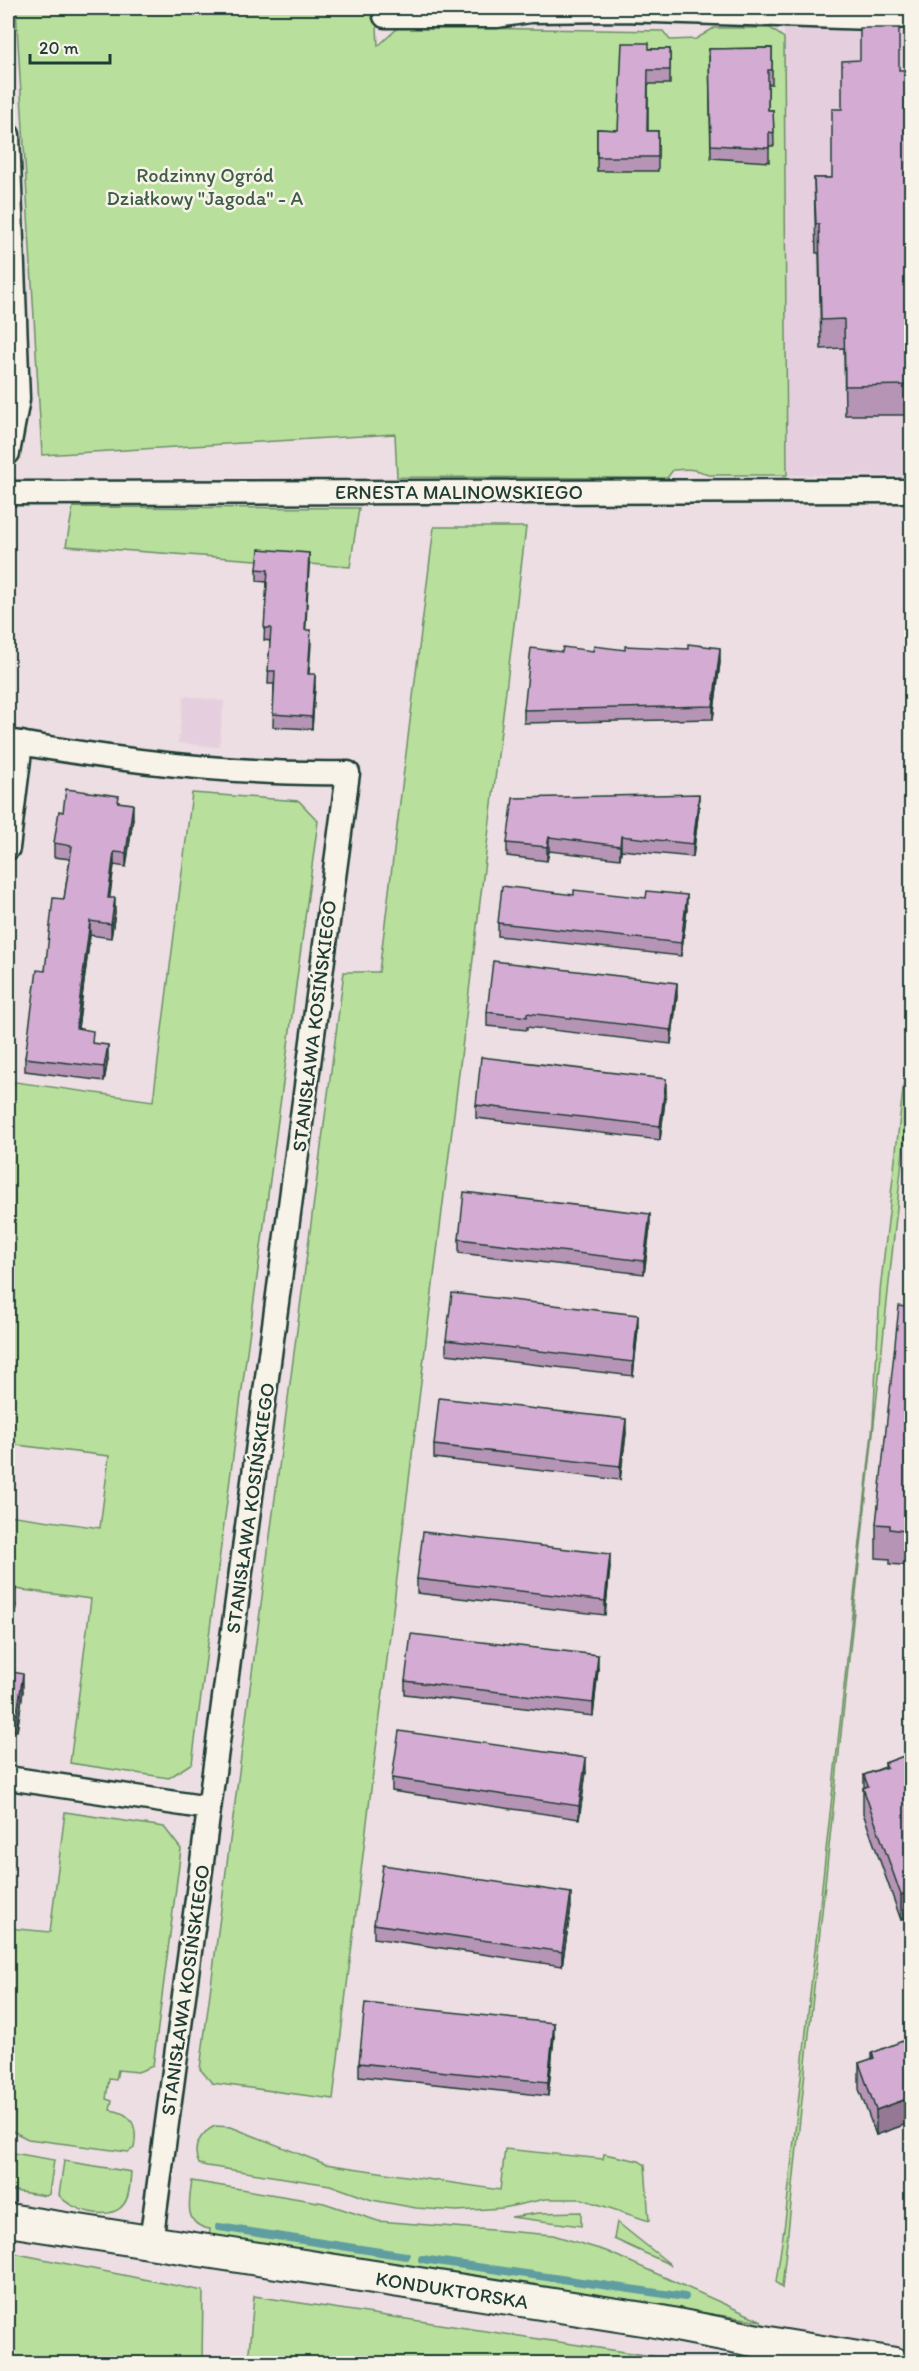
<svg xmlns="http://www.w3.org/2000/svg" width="919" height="2371" viewBox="0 0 919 2371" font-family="Itim,sans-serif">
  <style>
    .built { fill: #e5cfde }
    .green { fill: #b8e09c; stroke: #6c8e68; stroke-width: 1.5 }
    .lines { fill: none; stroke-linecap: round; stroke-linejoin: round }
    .stream { stroke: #619da1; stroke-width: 8 }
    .street-casing { stroke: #1f3d34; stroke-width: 27 }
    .secondary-casing { stroke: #1f3d34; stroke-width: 36 }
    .street { stroke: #f7f3e8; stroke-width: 22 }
    .secondary { stroke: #f7f3e8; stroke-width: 32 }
    .wall { fill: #b694b5; stroke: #1f3d34; stroke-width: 1.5 }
    .shaded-wall { fill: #947894; stroke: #1f3d34; stroke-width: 1.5 }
    .building { fill: #d4acd3; stroke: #1f3d34; stroke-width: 1.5 }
    .labels { text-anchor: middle; stroke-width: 5; stroke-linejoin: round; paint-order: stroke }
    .park-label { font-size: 20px; fill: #3e5e49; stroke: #f7f3e8 }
    .street-label { font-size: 20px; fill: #1f3d34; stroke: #f7f3e8 }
  </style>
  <rect width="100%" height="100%" fill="#ecdee2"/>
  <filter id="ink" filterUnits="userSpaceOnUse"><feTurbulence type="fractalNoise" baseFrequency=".0167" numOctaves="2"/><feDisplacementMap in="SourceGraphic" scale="12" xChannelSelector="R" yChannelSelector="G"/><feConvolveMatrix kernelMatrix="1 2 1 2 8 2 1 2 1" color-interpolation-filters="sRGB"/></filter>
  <g filter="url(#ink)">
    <g class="built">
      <polygon points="908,26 911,28 911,476 787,475 784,27"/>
      <polygon points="184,696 224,701 219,747 178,743"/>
    </g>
    <g class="green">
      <path d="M16,8H376L378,46L399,27L663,31L670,40L696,39L714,28H770L784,38L787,475H708C696,468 686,469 673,470L667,478L397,477L395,434L42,455Z"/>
      <polygon points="73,507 359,508 350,567 66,546"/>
      <polygon points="434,527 526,527 333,2099 212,2083 200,2069 344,972 379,972"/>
      <polygon points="192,793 299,801 318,821 192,1763 169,1778 70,1763 91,1599 8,1588 8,1515 100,1528 109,1456 8,1444 8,1081 153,1101"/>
      <polygon points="911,1020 911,1076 782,2288 776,2282 785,2222 873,1424 880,1291"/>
      <path d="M65,1812L164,1827L181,1849L153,2066L138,2072L118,2070L116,2080L109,2079L106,2099L112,2101L110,2110C133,2113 138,2127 134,2148L128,2152L28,2139L8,2129V1928L50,1932Z"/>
      <path d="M215,2126L231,2127L325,2164L500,2190L505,2149L603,2159L604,2154L639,2161L645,2165L649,2221L582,2199H545L503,2208L457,2211L416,2208L372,2200L330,2185L207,2166L199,2164C191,2148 200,2133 215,2126Z"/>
      <polygon points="8,2152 54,2160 49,2194 46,2196 8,2190"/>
      <path d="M64,2161L131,2172C130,2182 130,2196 124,2204C110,2223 70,2210 59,2195Z"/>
      <path d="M192,2181L324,2203L378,2221L553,2235L606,2251L762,2321L570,2295L209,2239L210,2229C183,2225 189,2202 192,2181Z"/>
      <polygon points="581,2212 581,2226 511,2217 539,2213"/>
      <polygon points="617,2222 671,2265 614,2239"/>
      <polygon points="8,2252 203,2291 202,2363 8,2363"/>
      <polygon points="254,2296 698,2363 248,2363"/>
    </g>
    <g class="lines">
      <g class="stream">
        <polyline points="219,2227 406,2256"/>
        <polyline points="422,2259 685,2297"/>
      </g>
      <g class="street-casing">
        <g id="street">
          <polyline points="385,16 497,16 530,11 622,10 872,18 912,16"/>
          <polyline points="8,135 18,399 8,453"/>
          <polyline points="8,493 912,491"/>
          <path d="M8,741C120,761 234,775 348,773L151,2242"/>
          <polyline points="8,848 21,743"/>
          <polyline points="8,1778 209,1808"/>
        </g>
      </g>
      <g class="secondary-casing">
        <polyline id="secondary" points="8,2220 656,2321 779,2345 895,2364"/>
      </g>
      <use href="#street" class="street"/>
      <use href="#secondary" class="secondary"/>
    </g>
    <g class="wall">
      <polygon points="772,48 772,84 768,84 768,110 773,110 774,146 769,146 769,162 711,158 709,49"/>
      <polygon points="649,49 670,49 670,84 648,84 648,131 658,131 658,171 597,171 597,129 618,130"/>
      <polygon points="899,70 908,112 912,112 912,415 845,415 844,348 821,349 819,253 816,253 814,178 832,178"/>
      <polygon points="309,565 305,630 311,643 309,674 315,686 312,729 273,727 274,684 268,684 270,641 264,640 267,582 257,581 257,569"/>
      <polygon points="593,651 720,662 713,719 524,723 524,710 562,652"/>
      <polygon points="119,802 133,818 126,867 114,865 109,898 115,912 111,938 90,935 78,1029 108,1059 104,1081 25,1071 25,1058 45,971 64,899 70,859 54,857 54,843 63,812"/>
      <polygon points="699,807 693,857 621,850 620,859 549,851 547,861 507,856 507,843"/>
      <polygon points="687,909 681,956 498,936 498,923"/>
      <polygon points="677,996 671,1044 527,1027 527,1030 487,1026 487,1012"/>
      <polygon points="666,1092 660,1140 476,1118 476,1105"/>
      <polygon points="912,1198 912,1228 911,1228"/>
      <polygon points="650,1227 644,1274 459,1253 459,1239"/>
      <polygon points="912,1308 912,1566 890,1564 890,1559 876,1558 876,1524"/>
      <polygon points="638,1328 633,1376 446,1354 446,1340"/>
      <polygon points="626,1433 620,1480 434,1458 434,1445"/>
      <polygon points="610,1567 605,1615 417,1593 417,1579"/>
      <polygon points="8,1586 16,1605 11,1642 8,1641"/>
      <polygon points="598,1669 593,1716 405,1694 405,1681"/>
      <polygon points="8,1671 23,1691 17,1731 8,1730"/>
      <polygon points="912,1753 912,1931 907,1918 901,1920 863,1813 863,1788 864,1787 864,1775 885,1767 885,1763"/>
      <polygon points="586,1772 579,1819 392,1791 392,1778"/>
      <polygon points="571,1907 562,1966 374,1938 374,1924"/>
      <polygon points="554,2036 548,2096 359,2076 359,2063"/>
      <polygon points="912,2044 912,2122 876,2135 859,2089 859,2063 872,2059 872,2053"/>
    </g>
    <g class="shaded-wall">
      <polygon points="309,553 309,565 305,643 305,630"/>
      <polygon points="10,634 10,647 8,664 8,651"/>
      <polygon points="720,648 720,662 713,719 713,706"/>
      <polygon points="315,674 315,686 312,729 312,717"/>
      <polygon points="699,794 699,807 693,857 693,844"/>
      <polygon points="133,804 133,818 126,867 126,853"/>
      <polygon points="621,836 621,850 620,859 620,846"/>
      <polygon points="549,837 549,851 547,861 547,847"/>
      <polygon points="114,852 114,865 108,911 108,898"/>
      <polygon points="687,895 687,909 681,956 681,943"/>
      <polygon points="115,898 115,912 111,938 111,924"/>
      <polygon points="90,921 90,935 76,1042 76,1028"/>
      <polygon points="677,983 677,996 671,1044 671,1030"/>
      <polygon points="108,1045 108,1059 104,1081 104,1067"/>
      <polygon points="666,1079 666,1092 660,1140 660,1126"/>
      <polygon points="650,1214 650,1227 644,1274 644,1261"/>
      <polygon points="638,1315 638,1328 633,1376 633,1362"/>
      <polygon points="626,1419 626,1433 620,1480 620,1466"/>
      <polygon points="610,1554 610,1567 605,1615 605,1601"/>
      <polygon points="16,1588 16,1605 11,1642 11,1625"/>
      <polygon points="598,1655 598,1669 593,1716 593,1703"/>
      <polygon points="23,1674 23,1691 17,1731 17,1714"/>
      <polygon points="586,1758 586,1772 579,1819 579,1806"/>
      <polygon points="907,1892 907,1918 901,1920 901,1895"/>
      <polygon points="571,1893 571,1907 562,1966 562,1952"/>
      <polygon points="554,2023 554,2036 548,2096 548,2082"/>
      <polygon points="912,2097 912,2122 876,2135 876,2110"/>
    </g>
    <g class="building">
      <polygon points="860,28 899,28 899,70 908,70 908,112 912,112 912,385 845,386 844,319 821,320 819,224 816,224 814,178 832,178 832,109 842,109 842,61 860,60"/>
      <polygon points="622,43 649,43 649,49 670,49 670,70 648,70 647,131 658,131 658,157 597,157 597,129 618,130"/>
      <polygon points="772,48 772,70 768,70 768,110 773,110 774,133 769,132 769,148 711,145 709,49"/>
      <polygon points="259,549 309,553 305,630 311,630 308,674 315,674 312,717 273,714 275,671 268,671 271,628 264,628 268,570 257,569"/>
      <polygon points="8,633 10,634 8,651"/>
      <polygon points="688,644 720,648 713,706 524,710 531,648 562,652 563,647 593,651 594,646 625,650 625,646 688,649"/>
      <polygon points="66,789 119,796 118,802 133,804 126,853 114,852 108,898 115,898 111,924 90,921 76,1028 93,1031 92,1043 108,1045 104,1067 25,1058 37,970 45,971 53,898 64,899 72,846 54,843 59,811 63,812"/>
      <polygon points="699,794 693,844 621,836 620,846 549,837 547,847 507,843 513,798"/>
      <polygon points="502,886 574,895 574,890 646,898 647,891 687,895 681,943 498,923"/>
      <polygon points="493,961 677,983 671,1030 527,1013 527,1017 487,1012"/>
      <polygon points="481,1057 666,1079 660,1126 476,1105"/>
      <polygon points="464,1192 650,1214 644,1261 459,1239"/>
      <polygon points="452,1293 638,1315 633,1362 446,1340"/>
      <polygon points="899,1306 912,1308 912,1532 890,1529 890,1525 876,1524"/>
      <polygon points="439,1398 626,1419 620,1466 434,1445"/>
      <polygon points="423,1532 610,1554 605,1601 417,1579"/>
      <polygon points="8,1586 16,1588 11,1625 8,1624"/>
      <polygon points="411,1634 598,1655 593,1703 405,1681"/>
      <polygon points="8,1671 23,1674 17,1714 8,1713"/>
      <polygon points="399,1731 586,1758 579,1806 392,1778"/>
      <polygon points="912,1753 912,1906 907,1892 901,1895 863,1788 868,1786 864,1775 887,1767 885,1763"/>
      <polygon points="383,1865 571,1893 562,1952 374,1924"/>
      <polygon points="365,2003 554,2023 548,2082 359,2063"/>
      <polygon points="905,2040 907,2046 912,2044 912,2097 876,2110 859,2063 874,2058 872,2053"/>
    </g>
  </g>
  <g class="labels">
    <g class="park-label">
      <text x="205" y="182">Rodzinny Ogród<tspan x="205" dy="23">Działkowy "Jagoda" - A</tspan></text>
    </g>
    <g class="street-label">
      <text x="459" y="499">ERNESTA MALINOWSKIEGO</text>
      <text transform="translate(314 1026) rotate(-83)" y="7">STANISŁAWA KOSIŃSKIEGO</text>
      <text transform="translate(250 1508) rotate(-82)" y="7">STANISŁAWA KOSIŃSKIEGO</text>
      <text transform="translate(185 1990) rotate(-82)" y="7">STANISŁAWA KOSIŃSKIEGO</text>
      <text transform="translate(452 2290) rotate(9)" y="7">KONDUKTORSKA</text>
    </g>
  </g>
  <rect width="919" height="2371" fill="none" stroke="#f7f3e8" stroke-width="30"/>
  <rect x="15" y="15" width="889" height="2341" fill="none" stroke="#1f3d34" stroke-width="2" filter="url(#ink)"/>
  <path d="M30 54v9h80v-9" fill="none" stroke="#1f3d34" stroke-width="3"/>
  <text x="39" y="54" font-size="18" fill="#1f3d34" stroke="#f7f3e8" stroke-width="4.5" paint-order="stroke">20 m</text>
</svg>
